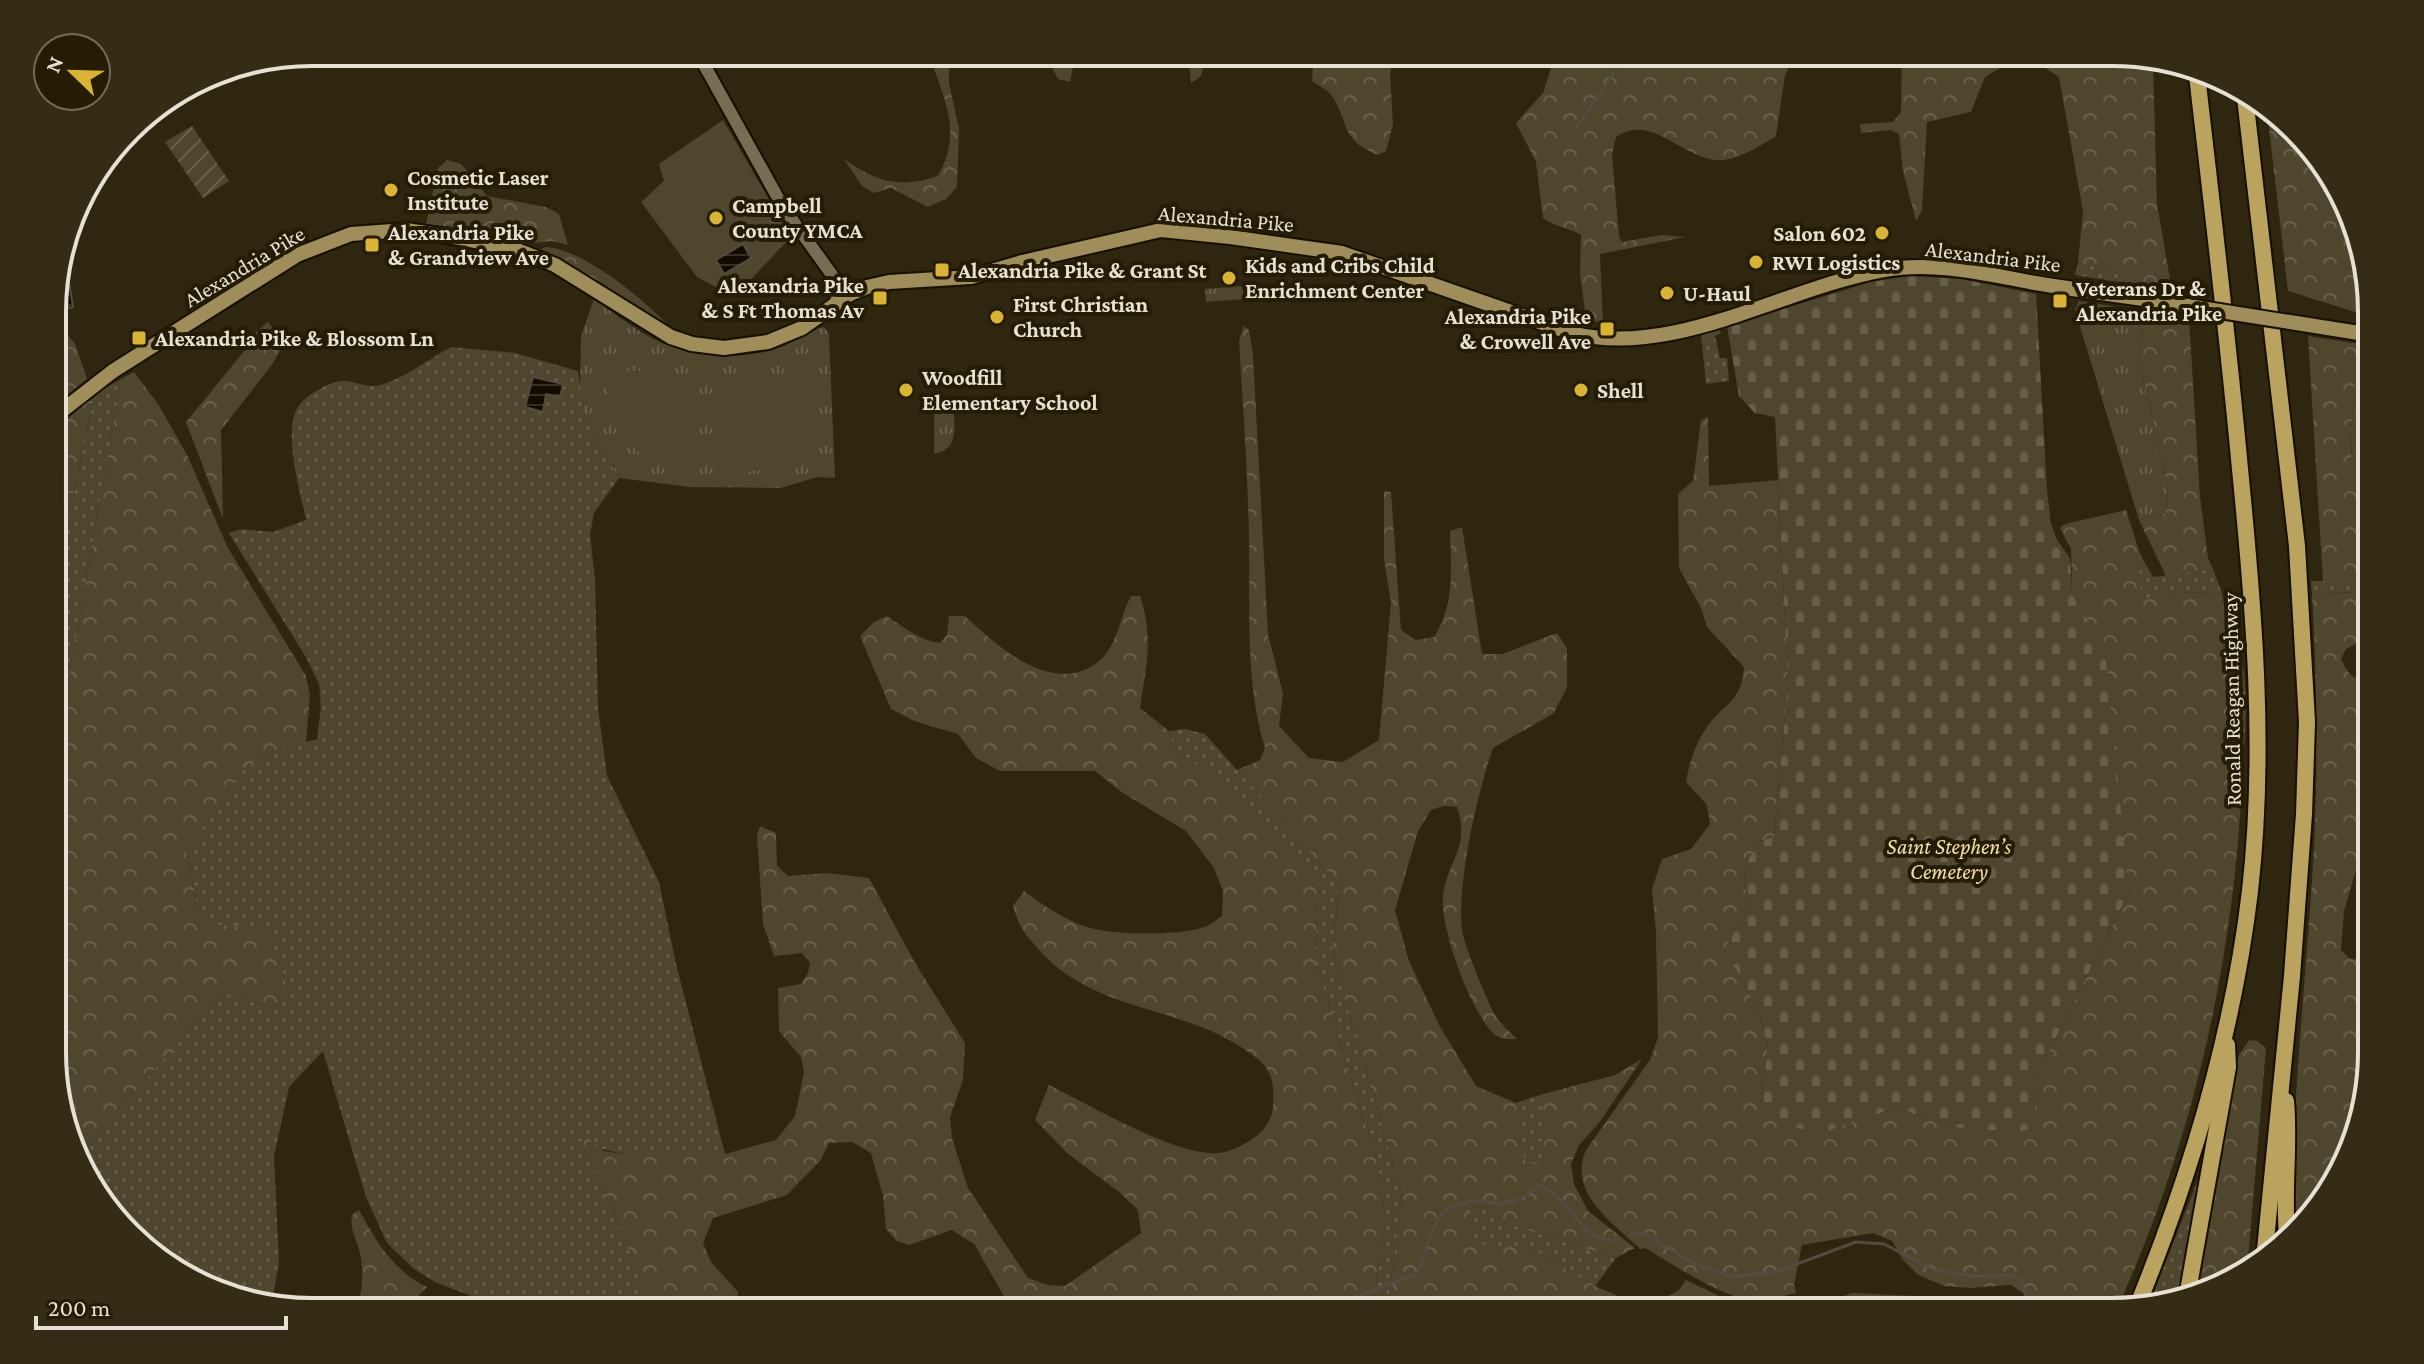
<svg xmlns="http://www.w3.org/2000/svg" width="2424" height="1364" viewBox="0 0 2424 1364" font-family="'Crimson Pro',serif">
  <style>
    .grass { fill: url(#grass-dots) }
    .forest { fill: url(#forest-crowns) }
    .cemetery { fill: url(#cemetery-stones) }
    .park { fill: url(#park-tufts) }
    .garden { fill: url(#garden-furrows) }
    .pitch { fill: #4f462e }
    .water { fill: url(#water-rules); stroke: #524b3f; stroke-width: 2 }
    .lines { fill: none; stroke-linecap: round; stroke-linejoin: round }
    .stream { stroke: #524b3f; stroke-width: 3 }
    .secondary-casing { stroke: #170f00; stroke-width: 16 }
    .primary-casing { stroke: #170f00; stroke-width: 18 }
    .motorway-casing { stroke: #170f00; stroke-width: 20 }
    .secondary { stroke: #766d53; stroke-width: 12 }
    .primary { stroke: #9f8d5a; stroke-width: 14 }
    .motorway { stroke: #baa25f; stroke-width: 16 }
    .primary-bridge-casing { stroke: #170f00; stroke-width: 18; stroke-linecap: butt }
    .primary-bridge { stroke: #9f8d5a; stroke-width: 14 }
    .poi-dot { fill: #dbb333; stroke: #251c05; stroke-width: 3 }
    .labels { text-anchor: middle; stroke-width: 8; stroke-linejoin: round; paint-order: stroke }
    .poi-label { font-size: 22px; font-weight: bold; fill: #e6e1d2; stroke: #251c05; text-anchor: start }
    .street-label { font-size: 22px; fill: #e6e1d2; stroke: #251c05 }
    .park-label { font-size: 22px; font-style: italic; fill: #f1deaa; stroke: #251c05 }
    .rim { fill: none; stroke: #e6e1d2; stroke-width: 4 }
  </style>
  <defs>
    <pattern id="grass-dots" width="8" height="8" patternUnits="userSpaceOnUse" patternTransform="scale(2)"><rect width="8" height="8" fill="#4f462e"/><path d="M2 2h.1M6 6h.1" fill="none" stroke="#68604b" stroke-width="1.8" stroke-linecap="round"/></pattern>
    <pattern id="forest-crowns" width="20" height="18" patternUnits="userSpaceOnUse" patternTransform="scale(2)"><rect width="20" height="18" fill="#4f462e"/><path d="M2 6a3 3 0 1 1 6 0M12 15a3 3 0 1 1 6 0" fill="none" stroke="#68604b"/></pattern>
    <pattern id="cemetery-stones" width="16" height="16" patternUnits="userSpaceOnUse" patternTransform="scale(2)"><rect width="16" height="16" fill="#4f462e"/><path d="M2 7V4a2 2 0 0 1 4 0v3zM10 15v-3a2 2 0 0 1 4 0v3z" fill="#68604b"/></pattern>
    <pattern id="park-tufts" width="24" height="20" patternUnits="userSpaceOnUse" patternTransform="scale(2)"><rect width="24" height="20" fill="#4f462e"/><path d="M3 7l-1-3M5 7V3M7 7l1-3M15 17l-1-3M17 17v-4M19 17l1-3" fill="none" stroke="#68604b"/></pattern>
    <pattern id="garden-furrows" width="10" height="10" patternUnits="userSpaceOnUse" patternTransform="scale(2)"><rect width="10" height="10" fill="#4f462e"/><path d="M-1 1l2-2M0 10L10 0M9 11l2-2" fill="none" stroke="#68604b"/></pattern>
    <pattern id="water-rules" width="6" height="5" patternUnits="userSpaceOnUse" patternTransform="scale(2)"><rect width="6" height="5" fill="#130b00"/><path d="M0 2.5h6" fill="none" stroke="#352e24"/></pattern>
  </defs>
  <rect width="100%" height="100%" fill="#2e260e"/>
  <g class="grass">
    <polygon points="2078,263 2114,271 2125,283 2075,275"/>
    <polygon points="1719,329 1721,333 1715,336 1720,358 1727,358 1729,381 1706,384 1701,334"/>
    <path d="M451,347L515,353L578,371L585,420L619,478L594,513L590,535L595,579L598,708L607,776L659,882L676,964L725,1154H624L581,1144L598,1176L655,1312H495L474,1297L435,1282L414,1269L387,1243L366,1197L323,1051L289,1087L274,1156L279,1263L272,1301L183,1277L96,1196L79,1152L177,1045L204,1007L228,995L272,1007L291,996L279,961L264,929L214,925L199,915L187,850L245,768L268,753L317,739L321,707L319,684L307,659L229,533L241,529L273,532L306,520C301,493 279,424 302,402C309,394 324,386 333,383C349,376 365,390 381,385C406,377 429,359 451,347Z"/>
    <polygon points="116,382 119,393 54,760 54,583 95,393"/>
    <polygon points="2352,465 2371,488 2368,592 2312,593 2311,581 2356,581"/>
    <polygon points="2140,554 2153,577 2213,569 2222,593 2177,592 2148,598 2142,594 2139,584"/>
    <polygon points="1185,729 1205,734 1340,886 1332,954 1402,1195 1387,1312 1372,1312 1385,1222 1378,1165 1316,963 1317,879 1199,766 1176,752 1169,731"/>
    <polygon points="1543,1094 1543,1160 1525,1166 1516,1103"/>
    <polygon points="2199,1177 2180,1294 2149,1305"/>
    <polygon points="1492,1206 1502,1222 1616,1258 1595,1286 1533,1249 1470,1244 1466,1209"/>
  </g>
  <g class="forest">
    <path d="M928,52H949V83L959,129L957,187L946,199L928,207L891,188L874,193L862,186L844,159C877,182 899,189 938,176C964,131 943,97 928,52Z"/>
    <polygon points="1044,52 1076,52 1070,82 1058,79"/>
    <polygon points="1188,52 1207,52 1201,76 1191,83"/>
    <path d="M1314,52H1395L1390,74L1393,124L1386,151L1378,155C1340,140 1350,124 1332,96C1328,90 1318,85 1312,81Z"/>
    <path d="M1556,52H1797L1785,75L1776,136C1762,145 1745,155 1730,159C1688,169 1655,110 1616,137L1612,155L1619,237L1622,242L1662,235L1685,237L1600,254L1603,323L1586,319L1580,274L1581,235C1568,227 1555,227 1543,218L1536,162L1516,123L1543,93Z"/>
    <polygon points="1902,52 2112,52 2153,63 2157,204 2172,291 2125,283 2114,271 2078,263 2083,211 2059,77 2024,54 1985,77 1971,112 1927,122 1922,210 1916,221 1903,171 1899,134 1891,130 1861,133 1860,124 1893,122 1901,112"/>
    <polygon points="2267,111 2328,168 2371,295 2371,311 2365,315 2288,291"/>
    <polygon points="447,160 461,164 487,196 546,207 559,214 568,245 552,241 525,244 490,235 426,224 438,168"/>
    <path d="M546,247C585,250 643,299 670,327L570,264L541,249Z"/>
    <polygon points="2144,311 2189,318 2200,497 2208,558 2213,569 2166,576 2139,520 2166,513 2167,484 2138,356"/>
    <polygon points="54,318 75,344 87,379 68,394 54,391"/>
    <polygon points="268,322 284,344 271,366 221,430 223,519 186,422 246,349 252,336"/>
    <path d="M1244,326L1249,330L1253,355L1268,634L1283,694L1279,726L1309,758L1343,762L1379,740L1391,603L1384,559V491L1391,492L1401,630L1416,640L1434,637C1455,606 1451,567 1450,531L1462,527L1482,654H1502L1557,633L1567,648V687L1554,713L1493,748C1477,794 1457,882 1462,930C1463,942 1489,1006 1496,1016C1501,1024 1510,1032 1517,1039C1508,1039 1501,1040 1494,1034C1470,1011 1440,928 1443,896C1446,863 1471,848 1457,807L1443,806L1431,810L1418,831L1395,910L1409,961L1439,1025L1476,1086L1516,1103L1526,1166L1543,1159V1094L1615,1075L1642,1059L1599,1123L1579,1145L1571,1164L1574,1184L1588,1211L1635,1248L1616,1258L1502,1222L1492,1206L1467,1209L1470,1243L1533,1249L1595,1286L1646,1308L1679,1290L1686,1280L1725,1299L1737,1312H1387L1402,1195L1332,954L1340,886L1237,770L1260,760L1265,748C1245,683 1250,610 1249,542C1248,475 1243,407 1239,340Z"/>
    <polygon points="2308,336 2360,344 2351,429 2352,465 2364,491 2365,522 2356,582 2323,581"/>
    <polygon points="134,372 158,404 187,455 228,548 306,676 310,695 306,743 268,753 245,768 187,851 199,915 215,925 264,928 279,961 291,996 272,1007 228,995 204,1007 177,1045 79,1152 54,1085 54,760 119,393 116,382"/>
    <polygon points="95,393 54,583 54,432"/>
    <path d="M1708,417L1709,486L1778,480L1788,683L1774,837L1757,842L1745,867L1747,910L1724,950C1742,977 1768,1021 1767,1055C1766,1071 1762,1089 1760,1105L1883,1112L1903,1110L1953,1127L2035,1112L2034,1081L2129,892L2087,624L2072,594L2071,549L2060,528L2065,524L2126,510L2140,554L2139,584L2142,594L2148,598L2177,592L2222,593C2225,609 2225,626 2230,641C2233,649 2240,654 2242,662C2249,696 2244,748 2242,783C2233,966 2192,1145 2116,1311H2029L2026,1295L2011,1285L1971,1288L1944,1286L1918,1275L1903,1260L1892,1241L1873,1233L1802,1245L1794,1285L1796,1293C1784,1296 1771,1300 1759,1301C1730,1303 1671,1263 1645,1248L1640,1249C1613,1223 1567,1193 1586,1150L1650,1060L1658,1038L1656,932L1652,889L1662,859L1691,849L1710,824L1707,805L1686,782C1689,763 1697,739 1709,724C1729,700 1741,701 1744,667L1707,627L1701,608L1679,568L1678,494L1693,481L1701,420Z"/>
    <path d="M2368,592L2371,636L2346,649L2341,659C2349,675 2353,681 2371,680V730L2366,733L2371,848L2358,863L2344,911L2341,950L2349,958L2371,964V1068L2360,1107L2350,1111L2354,1127L2337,1181L2292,1230C2291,1102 2307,975 2314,848C2318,763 2317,678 2312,593Z"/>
    <path d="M1131,596H1140C1154,639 1146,666 1140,708L1169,731L1176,752L1199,766L1246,807L1317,879L1316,963L1378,1165L1385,1222L1372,1312H1013L974,1244L952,1230L909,1245L897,1241L886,1229L883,1196L871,1153L852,1142L829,1143L820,1161L787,1195L713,1218L703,1243L711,1262L738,1292L736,1301L722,1308L676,1296L654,1310L598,1176L581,1144L586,1137L604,1151L624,1154H725L776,1140L795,1116L804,1072L801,1057L779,1031L778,988L801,984L808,973L810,963L802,953L774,956L763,924L757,836L760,826L776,833L777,866L788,876L826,873L869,878L915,963L965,1043L963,1080L950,1117L952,1138L968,1188L1028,1278L1048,1285L1065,1286L1141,1233L1138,1210L1119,1192L1067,1153L1035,1120L1049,1085C1090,1105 1175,1156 1218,1153C1230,1152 1241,1146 1251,1140C1263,1133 1273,1119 1273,1106C1274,1080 1273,1070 1251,1054C1186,1005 1097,1014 1040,951C1025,934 1019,928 1013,906L1024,891C1044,906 1070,924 1095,929C1119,935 1184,936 1207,926C1212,924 1217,919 1222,916L1223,891L1214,868L1186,831L1123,793L1095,771H1000L976,758L958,734L914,721L891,709L860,636L874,622L887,616C904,628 920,640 940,643L947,635L949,616H965C997,646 1052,697 1098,662C1117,648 1120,616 1131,596Z"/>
    <polygon points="2249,1040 2257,1041 2266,1048 2247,1271 2194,1289 2200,1240 2239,1055"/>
    <path d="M359,1210C376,1241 394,1272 427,1287L403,1312H355C363,1294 364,1272 360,1253C357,1240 349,1228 352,1215Z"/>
    <polygon points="1853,1293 1914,1296 1938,1312 1796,1312"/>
  </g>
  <path class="cemetery" d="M1909,276L1961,279L2036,294L2047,490L2051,524L2057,540L2070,558L2072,594L2105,653L2129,892L2034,1081L2035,1112L2028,1129L2020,1132L1953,1127L1903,1110L1883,1112L1824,1132L1783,1126L1760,1105C1762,1089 1766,1071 1767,1055C1768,1021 1742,977 1724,950L1747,910L1745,867L1757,842L1774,837L1788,683L1775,417L1755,413L1739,396L1727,326L1871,282Z"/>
  <g class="park">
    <polygon points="1244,286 1245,299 1206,302 1205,289"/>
    <path d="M594,299C611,311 628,324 646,335C684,357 737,362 779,348C794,342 808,331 824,327L829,334L835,478L817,477L781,488L690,487L619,478L585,420L580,387L581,336Z"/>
    <polygon points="2079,301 2144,311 2138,356 2167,484 2166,513 2139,520 2075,310"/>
    <polygon points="2360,344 2371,347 2371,491 2364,491 2352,465 2351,429"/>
    <path d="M934,415H954C955,433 956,450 934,454Z"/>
  </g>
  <polygon class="garden" points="192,126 229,181 203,198 165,142"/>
  <g class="pitch">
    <polygon points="723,120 791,237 738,293 729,294 697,277 641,202 664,181 659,164"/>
    <path d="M628,371H653V380L691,381L696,384L699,468C690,468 677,469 668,467C629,457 606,419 608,381L628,380Z"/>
    <polygon points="821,373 819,416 801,449 765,470 720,473 716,379 718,376"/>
    <polygon points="937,398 954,398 954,415 934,415"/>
    <polygon points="296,1296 337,1297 337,1312 312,1312 296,1308"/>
  </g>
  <g class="water">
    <polygon points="743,244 751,258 724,274 716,260"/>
    <polygon points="69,282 73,307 61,309 57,284"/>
    <polygon points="533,377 563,384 560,397 546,394 543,412 525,407"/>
  </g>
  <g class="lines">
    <g class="stream">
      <polyline points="1576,128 1618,67 1648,52"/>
      <polyline points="1630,1234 1643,1233 1693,1263 1731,1277 1778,1271 1856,1242 1884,1244 1934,1270 1974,1276 2006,1275 2021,1280 2030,1311"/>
      <path d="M1298,1312L1307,1303L1354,1298L1418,1273L1431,1233L1444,1210L1475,1200L1501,1204L1522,1198L1540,1185C1576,1202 1577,1244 1620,1240"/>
    </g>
    <g class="secondary-casing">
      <polyline id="secondary" points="697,52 783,207 835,279 837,304"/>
    </g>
    <g class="primary-casing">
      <g id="primary">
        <polyline points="2359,333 2371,335"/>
        <path d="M54,417L113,371L297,255L351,234L406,230L460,238L517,250L555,265L671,337L692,344L724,348L768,342L802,328L850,294L867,287L889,282L971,277L1022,262L1161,230L1230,237L1342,253L1571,333C1674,359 1783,288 1884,270C1934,261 1986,274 2035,283C2071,289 2107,294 2144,299"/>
      </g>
    </g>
    <g class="motorway-casing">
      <g id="motorway">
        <polyline points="2244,89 2297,546 2307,722 2304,814 2292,976 2264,1260"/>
        <path d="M2286,1101C2290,1146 2283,1190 2287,1235"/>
        <polyline points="2188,1291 2228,1067 2227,1045"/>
        <path d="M2136,1309C2191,1175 2233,1035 2250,891C2266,750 2254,610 2240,469C2228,338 2212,206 2197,75"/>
      </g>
    </g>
    <use href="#secondary" class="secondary"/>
    <use href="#primary" class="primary"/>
    <use href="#motorway" class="motorway"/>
    <g class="primary-bridge-casing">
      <polyline id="primary-bridge" points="2144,299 2359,333"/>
    </g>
    <use href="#primary-bridge" class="primary-bridge"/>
  </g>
  <g class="poi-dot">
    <circle cx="391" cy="190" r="8"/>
    <circle cx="716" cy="218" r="8"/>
    <circle cx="1882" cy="233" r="8"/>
    <rect x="364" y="237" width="16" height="16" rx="4"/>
    <circle cx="1756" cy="262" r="8"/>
    <rect x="934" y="262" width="16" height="16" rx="4"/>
    <circle cx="1229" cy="278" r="8"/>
    <circle cx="1667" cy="293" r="8"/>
    <rect x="872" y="290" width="16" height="16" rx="4"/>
    <rect x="2052" y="293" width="16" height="16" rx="4"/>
    <circle cx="997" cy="317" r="8"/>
    <rect x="1599" y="321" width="16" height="16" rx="4"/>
    <rect x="131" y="330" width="16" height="16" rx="4"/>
    <circle cx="906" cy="390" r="8"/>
    <circle cx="1581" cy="390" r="8"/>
  </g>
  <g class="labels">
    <g class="poi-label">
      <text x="407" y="185">Cosmetic Laser<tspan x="407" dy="25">Institute</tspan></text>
      <text x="732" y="213">Campbell<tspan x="732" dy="25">County YMCA</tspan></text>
      <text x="388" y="240">Alexandria Pike<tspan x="388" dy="25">&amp; Grandview Ave</tspan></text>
      <text x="1866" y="241" text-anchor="end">Salon 602</text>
      <text x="1772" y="270">RWI Logistics</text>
      <text x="1245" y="273">Kids and Cribs Child<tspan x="1245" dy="25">Enrichment Center</tspan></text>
      <text x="958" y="278">Alexandria Pike &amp; Grant St</text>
      <text x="864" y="293" text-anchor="end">Alexandria Pike<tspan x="864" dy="25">&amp; S Ft Thomas Av</tspan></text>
      <text x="2076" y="296">Veterans Dr &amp;<tspan x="2076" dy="25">Alexandria Pike</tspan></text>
      <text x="1683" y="301">U-Haul</text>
      <text x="1013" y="312">First Christian<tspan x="1013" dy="25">Church</tspan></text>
      <text x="1591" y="324" text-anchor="end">Alexandria Pike<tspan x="1591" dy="25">&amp; Crowell Ave</tspan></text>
      <text x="155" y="346">Alexandria Pike &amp; Blossom Ln</text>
      <text x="922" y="385">Woodfill<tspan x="922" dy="25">Elementary School</tspan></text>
      <text x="1597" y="398">Shell</text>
    </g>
    <g class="street-label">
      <text transform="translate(1226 218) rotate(5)" y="8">Alexandria Pike</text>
      <text transform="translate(1993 256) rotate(7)" y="8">Alexandria Pike</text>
      <text transform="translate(244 266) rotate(-31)" y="8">Alexandria Pike</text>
      <text transform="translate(2231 699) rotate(-91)" y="8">Ronald Reagan Highway</text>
    </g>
    <g class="park-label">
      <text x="1949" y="854">Saint Stephen’s<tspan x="1949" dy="25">Cemetery</tspan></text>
    </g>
  </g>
  <path d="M0 0H2424V1364H0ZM312 66H2112A246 246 0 0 1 2358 312V1052A246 246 0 0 1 2112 1298H312A246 246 0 0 1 66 1052V312A246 246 0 0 1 312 66Z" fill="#342c15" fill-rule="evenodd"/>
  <path class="rim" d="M312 66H2112A246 246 0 0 1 2358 312V1052A246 246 0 0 1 2112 1298H312A246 246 0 0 1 66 1052V312A246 246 0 0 1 312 66Z"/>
  <g transform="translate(72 72) rotate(293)"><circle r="38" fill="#251c05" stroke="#726b57" stroke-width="2"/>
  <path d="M0-6L14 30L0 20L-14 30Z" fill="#dbb333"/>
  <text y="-12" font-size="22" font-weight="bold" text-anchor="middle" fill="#e6e1d2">N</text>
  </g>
  <path d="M36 1316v12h250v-12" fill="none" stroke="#e6e1d2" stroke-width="4"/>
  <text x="48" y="1316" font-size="24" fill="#e6e1d2" stroke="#251c05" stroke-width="6" paint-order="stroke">200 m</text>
</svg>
